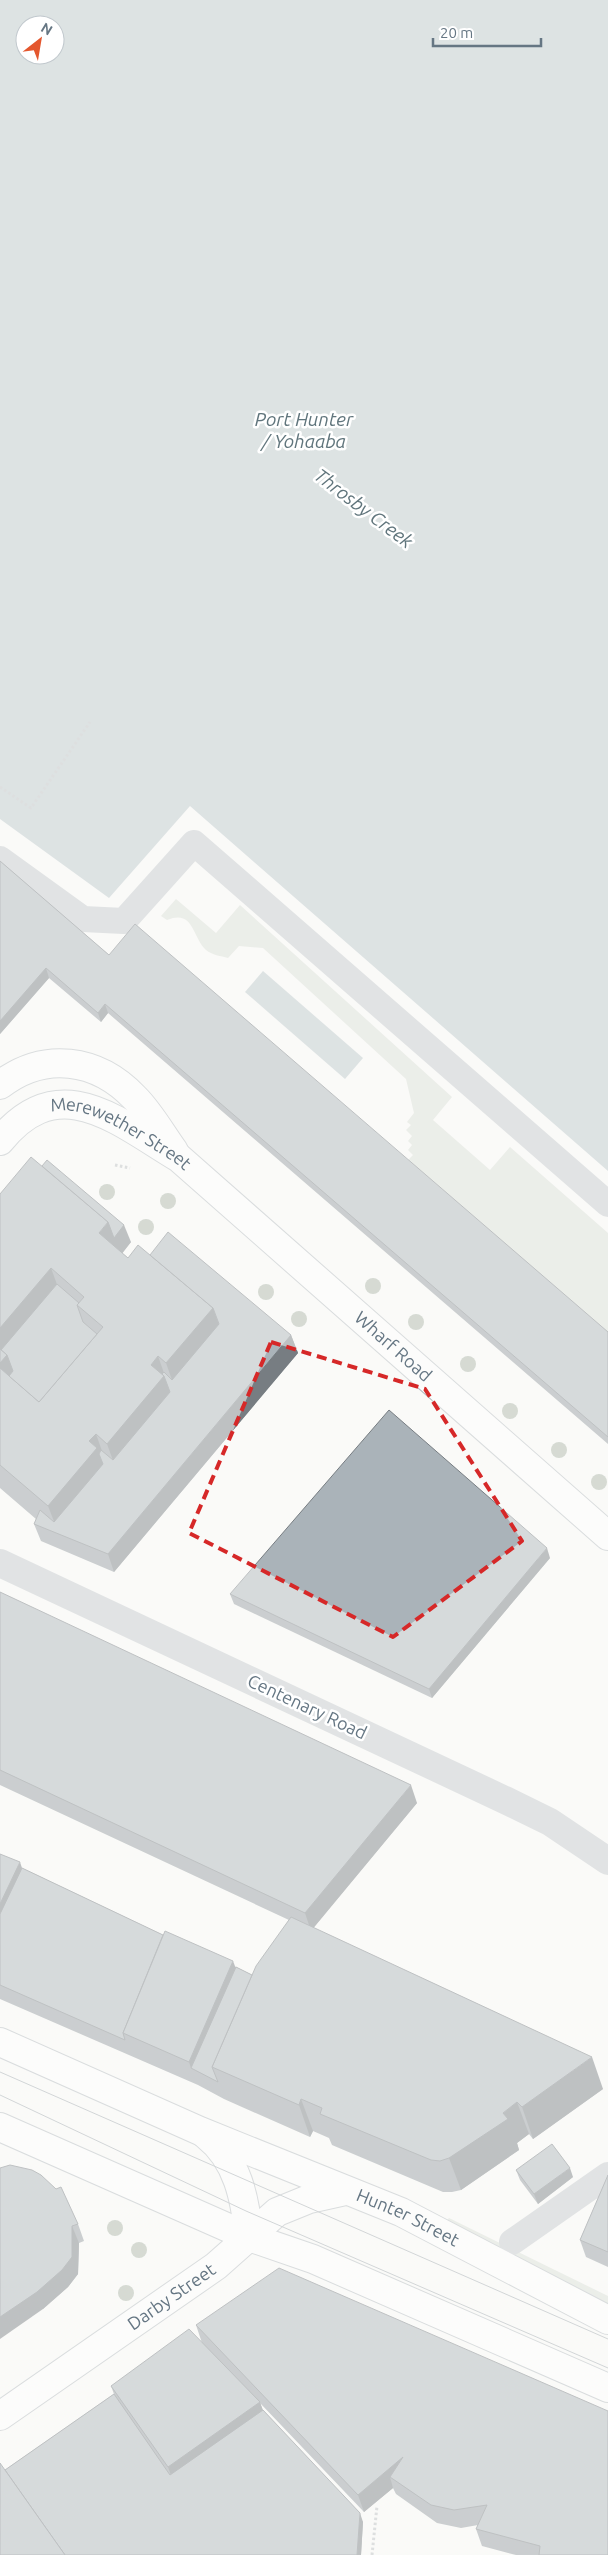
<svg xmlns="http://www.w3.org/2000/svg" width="608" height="2555" viewBox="0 0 608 2555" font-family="Ubuntu,sans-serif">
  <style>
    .green { fill: #dadfd7 }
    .water { fill: #bbc7cb; fill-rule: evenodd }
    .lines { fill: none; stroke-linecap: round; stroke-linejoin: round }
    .secondary-casing { stroke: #b3babf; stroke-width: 30 }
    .path { stroke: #bbbfc2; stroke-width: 3; stroke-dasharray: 2.5 2.5; stroke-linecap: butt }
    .pedestrian { stroke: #c3c8cc; stroke-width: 26 }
    .minor { stroke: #c3c8cc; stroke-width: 28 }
    .secondary { stroke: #fff; stroke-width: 28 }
    .tram { stroke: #a2aab0; stroke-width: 1 }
    .tree { fill: #aab4a7 }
    .wall { fill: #929a9f }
    .shaded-wall { fill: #777d82 }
    .building { fill: #aab3b9; stroke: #777d82 }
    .marked { fill: none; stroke: #d62828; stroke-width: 4; stroke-dasharray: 10 6; stroke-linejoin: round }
    .labels { text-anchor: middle; stroke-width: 5; stroke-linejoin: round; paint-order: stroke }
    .street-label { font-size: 18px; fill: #657683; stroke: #fff }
    .water-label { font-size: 19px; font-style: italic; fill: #60757c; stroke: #fff }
  </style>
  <rect width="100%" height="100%" fill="#fafaf8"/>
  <g class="green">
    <path d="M176,899L216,933L240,905L452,1097L433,1120L490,1170L510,1147L608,1233V1334L408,1160L413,1155L408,1150L412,1145L408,1141L412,1136L406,1130L411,1125L407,1122L414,1113L406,1079L263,948L239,946L228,958C221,956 212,955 206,950C192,937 194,909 167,920L161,916Z"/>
    <polygon points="449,2218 608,2296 608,2306 578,2292 447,2220"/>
  </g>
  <g class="water">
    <path d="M0,0H608V1171L190,806L109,898L0,819ZM25,25H55V55H25Z"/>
    <polygon points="263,971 363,1058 345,1079 245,992"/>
  </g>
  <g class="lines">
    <g class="secondary-casing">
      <g id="secondary">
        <path d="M0,1085C44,1051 97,1058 135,1098C150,1113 161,1133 174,1151"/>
        <path id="s1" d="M0,1141C59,1068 117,1121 179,1158L608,1536"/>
        <path id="s2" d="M0,2042L200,2131L401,2212L608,2320"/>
        <polyline points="0,2127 249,2237 313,2259 608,2388"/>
        <path d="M206,2135C238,2160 245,2199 249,2237"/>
        <path id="s3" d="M0,2416L216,2266L277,2212L309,2199L345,2191"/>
      </g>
    </g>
    <g class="path">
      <polyline points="0,787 31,808 90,722"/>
      <polyline points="115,1165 130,1168"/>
      <polyline points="372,2555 377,2506"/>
    </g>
    <g class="pedestrian">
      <polyline points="0,859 83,919 124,921 194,843 608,1204"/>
      <polyline points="512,2242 608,2175"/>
    </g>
    <polyline class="minor" points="0,1563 505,1800 550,1822 608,1861"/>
    <use href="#secondary" class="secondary"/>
    <g class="tram">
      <polyline points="0,2072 608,2339"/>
      <polyline points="0,2095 246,2211 608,2368"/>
    </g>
  </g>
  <g class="tree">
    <circle cx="107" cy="1192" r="8"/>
    <circle cx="168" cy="1201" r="8"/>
    <circle cx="146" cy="1227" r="8"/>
    <circle cx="373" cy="1286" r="8"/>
    <circle cx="266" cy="1292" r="8"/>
    <circle cx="299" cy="1319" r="8"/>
    <circle cx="416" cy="1322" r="8"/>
    <circle cx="468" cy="1364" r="8"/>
    <circle cx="510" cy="1411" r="8"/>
    <circle cx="559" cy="1450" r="8"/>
    <circle cx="599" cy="1482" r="8"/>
    <circle cx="115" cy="2228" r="8"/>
    <circle cx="139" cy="2250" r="8"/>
    <circle cx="126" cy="2293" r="8"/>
  </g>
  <g class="wall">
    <polygon points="0,861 109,955 608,1332 608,1444 108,1013 101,1022 49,978 0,1034"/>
    <polygon points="0,1194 131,1242 122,1253 128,1258 150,1255 291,1335 298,1353 114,1572 41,1541 34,1524 36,1519 0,1488"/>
    <polygon points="550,1558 432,1698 234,1604 230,1594"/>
    <polygon points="0,1592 417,1803 313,1928 603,2089 533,2139 529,2134 517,2143 519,2150 461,2190 452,2192 443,2192 332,2145 329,2138 313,2131 310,2137 224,2099 198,2085 0,1999 0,1854 22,1868 163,1935 236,1967 252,1975 289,1920 0,1785"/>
    <polygon points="0,2168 78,2224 84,2241 79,2243 78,2274 68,2287 43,2309"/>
    <polygon points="516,2170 573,2177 538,2204 520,2180"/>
    <polygon points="608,2175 608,2267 586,2257 580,2240"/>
    <polygon points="196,2325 608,2555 516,2555 482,2546 476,2529 478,2525 461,2528 437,2523 396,2494 393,2488 364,2512 260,2403 263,2410 363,2522 361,2555 0,2555 5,2470 114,2394 111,2386 202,2343"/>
  </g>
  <g class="shaded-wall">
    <polygon points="46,968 49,978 0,1034 0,1021"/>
    <polygon points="105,1004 108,1013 101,1022 98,1013"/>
    <polygon points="108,1222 124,1225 131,1242 121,1255 99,1233"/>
    <polygon points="51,1268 63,1301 19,1389 0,1373 0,1328"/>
    <polygon points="213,1308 225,1341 178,1397 166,1363"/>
    <polygon points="291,1335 298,1353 114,1572 108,1554"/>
    <polygon points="158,1356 177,1410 119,1477 107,1444 151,1365"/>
    <polygon points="96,1434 108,1468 59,1534 48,1506 89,1441"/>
    <polygon points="547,1548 550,1558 432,1698 429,1689"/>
    <polygon points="411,1785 417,1803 311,1931 305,1913"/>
    <polygon points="20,1862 28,1886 0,1945 0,1904"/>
    <polygon points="233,1961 242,1984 191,2068 189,2062"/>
    <polygon points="592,2057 603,2089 533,2139 522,2107"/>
    <polygon points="301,2099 313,2131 310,2137 299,2105"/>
    <polygon points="517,2102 529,2134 517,2143 519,2150 461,2190 449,2158"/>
    <polygon points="570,2168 573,2177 538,2204 534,2194"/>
    <polygon points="72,2226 79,2243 78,2274 68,2287 43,2309 0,2339 0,2317"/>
    <polygon points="260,2402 266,2420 174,2484 168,2467"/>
    <polygon points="403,2457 390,2477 393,2488 364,2512 358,2495"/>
    <polygon points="360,2513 363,2522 361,2555 357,2555"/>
  </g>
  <g class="building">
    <polygon points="0,861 109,955 135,924 608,1332 608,1437 105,1004 98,1013 46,968 0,1021"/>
    <polygon points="31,1157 108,1222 99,1233 128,1258 138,1245 213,1308 166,1363 158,1356 151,1365 164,1376 107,1444 96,1434 89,1441 97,1448 48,1506 0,1465 0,1368 39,1402 103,1327 77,1305 84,1297 51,1268 0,1328 0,1194"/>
    <polygon points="47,1160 124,1225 114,1238 108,1222 42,1166"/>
    <polygon points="168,1232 291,1335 108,1554 34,1524 40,1510 54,1522 103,1464 99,1454 101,1450 113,1460 170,1392 164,1376 162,1374 164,1372 172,1380 219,1324 213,1308 150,1255"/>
    <polygon points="57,1284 79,1303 77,1305 83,1322 97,1334 39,1402 9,1376 13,1371 7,1355 1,1350"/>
    <polygon points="0,1349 7,1355 0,1363"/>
    <polygon points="389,1410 547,1548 429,1689 230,1594"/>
    <polygon points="0,1592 411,1785 305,1913 0,1770"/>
    <polygon points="0,1854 20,1862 0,1904"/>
    <polygon points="22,1868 163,1935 123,2033 125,2040 0,1985 0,1914"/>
    <polygon points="291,1917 592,2057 522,2107 517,2102 503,2113 508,2119 449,2158 440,2161 431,2160 320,2114 322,2108 301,2099 299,2105 212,2067 256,1966"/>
    <polygon points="165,1931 233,1961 189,2062 123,2033"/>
    <polygon points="236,1967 252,1975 212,2067 218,2082 191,2068"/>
    <polygon points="552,2144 570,2168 534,2194 516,2170"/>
    <polygon points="10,2165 32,2170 41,2175 56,2189 61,2187 78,2224 72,2226 72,2257 62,2270 37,2292 0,2317 0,2168"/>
    <polygon points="608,2175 608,2252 580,2240"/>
    <polygon points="279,2268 608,2411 608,2555 539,2555 540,2546 476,2529 487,2505 454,2510 431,2505 390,2477 403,2457 358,2495 196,2325"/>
    <polygon points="189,2329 260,2402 168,2467 111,2386"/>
    <polygon points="114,2394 170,2475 263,2410 360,2513 357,2555 65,2555 5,2470"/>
    <polygon points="0,2463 65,2555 0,2555"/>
  </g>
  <path d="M0 0H608V2555H0ZM271,1342L425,1389L522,1541L393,1637L189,1533Z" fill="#fafaf8" fill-opacity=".55" fill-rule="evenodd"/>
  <path class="marked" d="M271,1342L425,1389L522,1541L393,1637L189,1533Z"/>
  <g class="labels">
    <g class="street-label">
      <text dy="6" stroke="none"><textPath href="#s1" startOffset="140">Merewether Street</textPath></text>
      <text dy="6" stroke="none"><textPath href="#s1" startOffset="490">Wharf Road</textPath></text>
      <text transform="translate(307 1707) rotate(25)" y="6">Centenary Road</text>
      <text dy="6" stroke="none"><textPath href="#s2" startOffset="444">Hunter Street</textPath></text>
      <text dy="6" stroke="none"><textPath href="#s3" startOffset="209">Darby Street</textPath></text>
    </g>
    <g class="water-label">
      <text x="304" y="426">Port Hunter<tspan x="304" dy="22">/ Yohaaba</tspan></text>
      <text transform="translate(364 508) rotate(37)" y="7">Throsby Creek</text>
    </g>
  </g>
  <g transform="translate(40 40) rotate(31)"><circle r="24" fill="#ffffff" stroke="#c1c8cd"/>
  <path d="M0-4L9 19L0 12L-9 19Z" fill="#e4572e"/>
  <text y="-8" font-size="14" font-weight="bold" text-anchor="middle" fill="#657683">N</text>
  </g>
  <path d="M433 38v8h108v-8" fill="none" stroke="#657683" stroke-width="2.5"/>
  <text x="440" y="38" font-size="15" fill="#657683" stroke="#ffffff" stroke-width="4" paint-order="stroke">20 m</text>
</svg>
